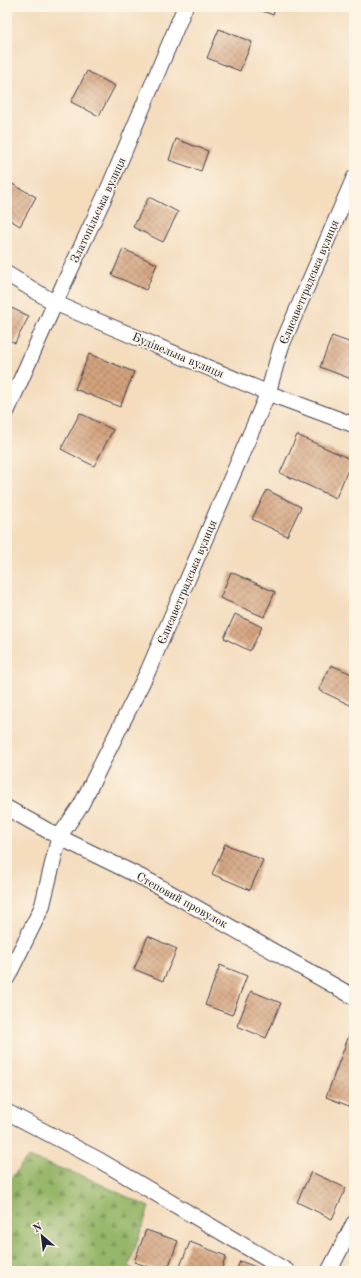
<svg xmlns="http://www.w3.org/2000/svg" width="361" height="1278" viewBox="0 0 361 1278" font-family="'Old Standard TT',serif">
  <style>
    .forest { fill: url(#forest-firs); stroke: #5c6c52 }
    .building { fill: url(#building-cross-hatch) }
    .lines { fill: none; stroke-linecap: round; stroke-linejoin: round }
    .street-casing { stroke: #423e4e; stroke-width: 17 }
    .street { stroke: #fff; stroke-width: 15 }
    .labels { text-anchor: middle; stroke-width: 3; stroke-linejoin: round; paint-order: stroke }
    .street-label { font-size: 12px; fill: #22223b; stroke: #fcf5e5 }
  </style>
  <defs>
    <pattern id="forest-firs" width="22" height="20" patternUnits="userSpaceOnUse"><rect width="22" height="20" fill="#96b669"/><path d="M5 1l3.5 6h-7zM16 11l3.5 6h-7z" fill="#7a9458"/></pattern>
    <pattern id="building-cross-hatch" width="8" height="8" patternUnits="userSpaceOnUse"><rect width="8" height="8" fill="#d4a37e"/><path d="M0 0l8 8M0 8l8-8" fill="none" stroke="#ac8468"/></pattern>
  </defs>
  <rect width="100%" height="100%" fill="#fcf5e5"/>
  <filter id="ink" filterUnits="userSpaceOnUse"><feTurbulence type="fractalNoise" baseFrequency=".025" numOctaves="2"/><feDisplacementMap in="SourceGraphic" scale="8" xChannelSelector="R" yChannelSelector="G"/><feConvolveMatrix kernelMatrix="1 2 1 2 8 2 1 2 1" color-interpolation-filters="sRGB"/></filter>
  <filter id="wash" filterUnits="userSpaceOnUse"><feTurbulence type="fractalNoise" baseFrequency=".012" numOctaves="4" result="noise"/><feDisplacementMap in="SourceGraphic" scale="16" xChannelSelector="R" yChannelSelector="G"/><feGaussianBlur stdDeviation="0.9" result="paint"/><feColorMatrix in="noise" values="0 0 0 0 0 0 0 0 0 0 0 0 0 0 0 0 0 1.4 0 .05"/><feComposite in="paint" operator="in"/></filter>
  <g filter="url(#wash)">
    <rect width="100%" height="100%" fill="#f4dcbd"/>
    <polygon class="forest" points="28,1157 85,1177 149,1207 129,1266 135,1271 7,1271 7,1183"/>
    <g id="blocks">
      <g class="building">
        <polygon points="252,7 276,7 273,15"/>
        <polygon points="219,29 252,42 240,71 207,58"/>
        <polygon points="87,71 115,86 99,116 71,102"/>
        <polygon points="176,139 208,151 201,171 169,160"/>
        <polygon points="7,181 36,197 20,226 7,218"/>
        <polygon points="149,197 178,212 163,242 133,227"/>
        <polygon points="123,249 157,264 146,290 112,275"/>
        <polygon points="7,306 29,316 15,343 7,339"/>
        <polygon points="332,336 354,344 354,380 320,367"/>
        <polygon points="89,354 134,372 120,407 75,389"/>
        <polygon points="80,413 113,430 94,466 61,449"/>
        <polygon points="297,435 352,460 336,498 280,473"/>
        <polygon points="267,490 301,507 287,536 252,519"/>
        <polygon points="231,572 275,592 264,617 220,598"/>
        <polygon points="235,614 262,627 250,651 224,638"/>
        <polygon points="331,665 354,675 354,707 319,690"/>
        <polygon points="225,844 263,860 250,890 212,874"/>
        <polygon points="148,936 177,949 163,981 134,969"/>
        <polygon points="220,965 247,976 232,1015 205,1005"/>
        <polygon points="251,991 281,1003 266,1038 237,1026"/>
        <polygon points="351,1030 354,1031 354,1108 326,1097"/>
        <polygon points="311,1172 346,1188 332,1219 297,1202"/>
        <polygon points="146,1230 178,1241 167,1271 161,1271 134,1262"/>
        <polygon points="190,1242 226,1256 221,1271 178,1271"/>
        <polygon points="240,1261 266,1271 236,1271"/>
      </g>
    </g>
  </g>
  <g filter="url(#ink)">
    <use href="#blocks" fill-opacity="0" stroke="#423e4e" stroke-width="1"/>
    <g class="lines">
      <g class="street-casing">
        <g id="street">
          <polyline points="7,274 55,303 268,393 354,425"/>
          <polyline points="7,411 55,303 110,185 185,7"/>
          <polyline points="7,808 59,837 151,882 354,997"/>
          <polyline points="7,978 42,907 59,837 81,805 148,671 268,393 281,347 354,178"/>
          <polyline points="7,1112 99,1160 287,1271"/>
          <polyline points="329,1271 354,1223"/>
        </g>
      </g>
      <use href="#street" class="street"/>
    </g>
  </g>
  <g class="labels">
    <g class="street-label">
      <text transform="translate(98 210) rotate(-65)" y="4">Златопільська вулиця</text>
      <text transform="translate(309 282) rotate(-67)" y="4">Єлисаветградська вулиця</text>
      <text transform="translate(178 355) rotate(23)" y="4">Будівельна вулиця</text>
      <text transform="translate(187 582) rotate(-67)" y="4">Єлисаветградська вулиця</text>
      <text transform="translate(182 900) rotate(29)" y="4">Степовий провулок</text>
    </g>
  </g>
  <rect width="361" height="1278" fill="none" stroke="#fcf5e5" stroke-width="24"/>
  <g transform="translate(42 1236) rotate(332)" stroke="#fcf5e5" stroke-width="3" paint-order="stroke">
  <path d="M0-3L7 15L0 10L-7 15Z" fill="#22223b"/>
  <text y="-6" font-size="11" font-weight="bold" text-anchor="middle" fill="#22223b">N</text>
  </g>
</svg>
